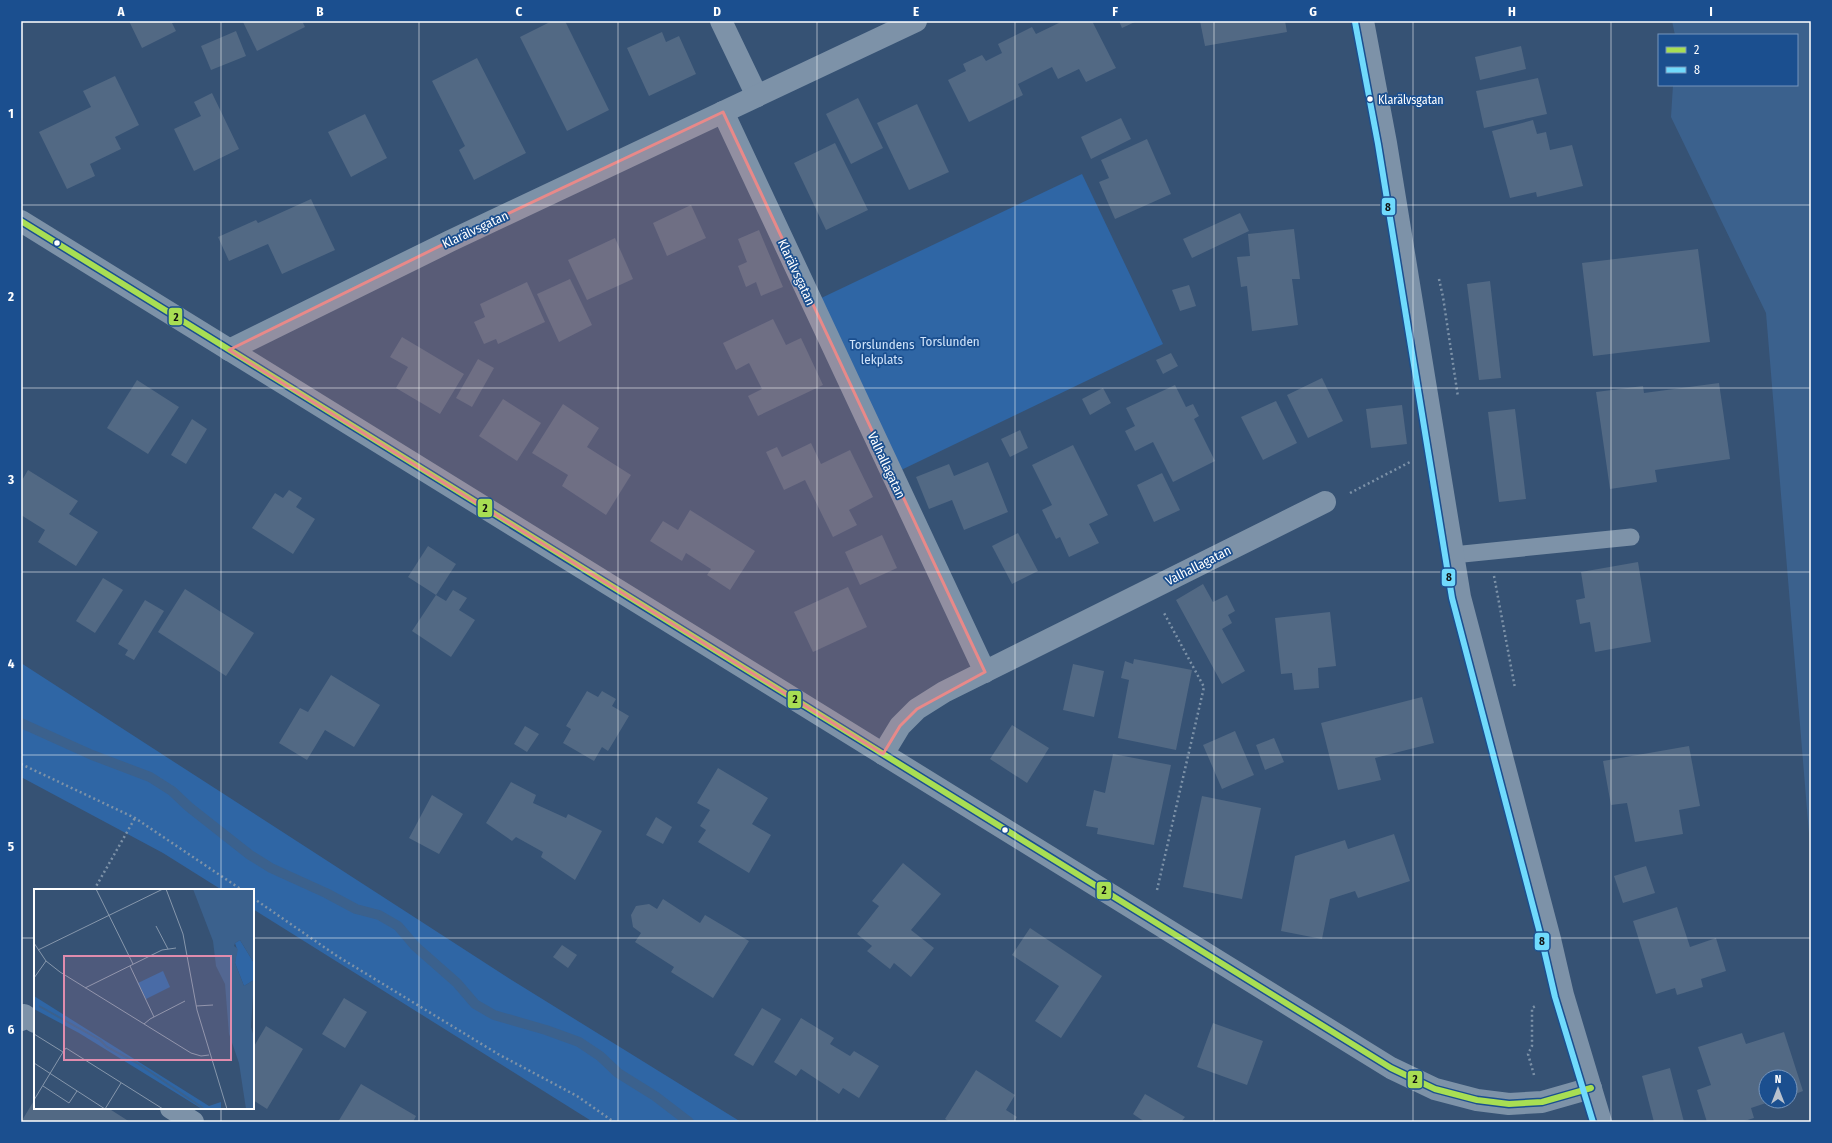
<svg xmlns="http://www.w3.org/2000/svg" width="1832" height="1143" viewBox="0 0 1832 1143" font-family="'Fira Sans Condensed',sans-serif">
  <style>
    .green { fill: #2f66a5 }
    .water { fill: #3b618d }
    .lines { fill: none; stroke-linecap: round; stroke-linejoin: round }
    .stream { stroke: #3b618d; stroke-width: 10 }
    .building { fill: #526984 }
    .path { stroke: #7d92a8; stroke-width: 2.5; stroke-dasharray: 2 3; stroke-linecap: butt }
    .service { stroke: #7d92a8; stroke-width: 17 }
    .minor { stroke: #7d92a8; stroke-width: 22 }
    .tertiary { stroke: #7d92a8; stroke-width: 22 }
    .bus-1-casing { stroke: #1b4f8f; stroke-width: 9 }
    .bus-2-casing { stroke: #1b4f8f; stroke-width: 9 }
    .bus-1 { stroke: #a8de53; stroke-width: 6 }
    .bus-2 { stroke: #70dafc; stroke-width: 6 }
    .marked { fill: #e88989; fill-opacity: 0.2; stroke: #e88989; stroke-width: 3; stroke-linejoin: round }
    .grid { fill: none; stroke: #fff; stroke-width: 1; stroke-opacity: 0.55 }
    .bus-dot { fill: #fff; stroke: #1b4f8f; stroke-width: 1.5 }
    .labels { text-anchor: middle; stroke-width: 3.5; stroke-linejoin: round; paint-order: stroke }
    .bus-label { font-size: 12px; fill: #fff; stroke: #1b4f8f; text-anchor: start }
    .street-label { font-size: 13px; fill: #fff; stroke: #1b4f8f }
    .park-label { font-size: 13px; fill: #cfe3fa; stroke: #1b4f8f }
    .inset-river { fill: none; stroke: #3b618d; stroke-width: 2 }
    .inset-road { fill: none; stroke: #8697ac; stroke-width: 1 }
    .view { fill: #e08cad; fill-opacity: 0.15; stroke: #e08cad; stroke-width: 2 }
    .inset-edge { fill: none; stroke: #fff; stroke-width: 2 }
    .line-badge { stroke: #1b4f8f; stroke-width: 1.5 }
    .pale-badge-label { font-size: 11px; text-anchor: middle; font-weight: bold; fill: #111 }
    .neatline { fill: none; stroke: #fff; stroke-width: 1.5 }
    .grid-label { font-size: 13px; text-anchor: middle; font-weight: bold; fill: #fff }
  </style>
  <rect width="100%" height="100%" fill="#365274"/>
  <g class="green">
    <polygon points="1082,174 1163,344 897,472 815,301"/>
    <polygon points="21,663 510,979 741,1122 593,1122 253,909 253,890 222,890 163,853 21,777"/>
  </g>
  <polygon class="water" points="1672,21 1811,21 1811,858 1766,313 1671,117 1673,85 1797,85 1797,35 1675,35"/>
  <g class="lines">
    <polyline class="stream" points="21,723 92,755 150,777 172,791 189,807 250,855 271,868 326,893 356,909 379,915 398,926 415,946 457,983 475,1004 494,1015 546,1030 579,1042 600,1056 618,1073 655,1096 689,1122"/>
  </g>
  <g class="building">
    <polygon points="129,21 177,21 172,23 176,31 142,48"/>
    <polygon points="245,21 302,21 305,27 257,51 243,22"/>
    <polygon points="552,21 565,21 609,110 567,131 520,37"/>
    <polygon points="1063,21 1092,21 1116,68 1086,82 1079,69 1058,79 1052,67 1018,84 1023,95 969,122 948,80 966,71 963,64 982,55 986,61 1002,53 998,44 1032,27 1036,34"/>
    <polygon points="1119,21 1137,21 1122,28"/>
    <polygon points="1200,21 1285,21 1287,32 1205,46"/>
    <polygon points="236,31 246,56 211,70 201,46"/>
    <polygon points="662,32 666,42 679,36 696,74 649,96 627,48"/>
    <polygon points="1521,46 1526,69 1480,80 1475,57"/>
    <polygon points="477,58 526,153 474,180 459,150 465,146 432,81"/>
    <polygon points="115,76 139,125 115,137 121,149 90,164 95,176 67,189 39,132 91,107 83,91"/>
    <polygon points="1538,78 1547,114 1484,128 1476,91"/>
    <polygon points="212,93 239,149 194,171 174,129 201,116 194,102"/>
    <polygon points="858,98 883,148 851,164 826,114"/>
    <polygon points="917,104 949,172 909,190 877,123"/>
    <polygon points="365,114 387,158 351,177 328,132"/>
    <polygon points="1121,118 1131,139 1091,159 1081,137"/>
    <polygon points="1533,120 1537,134 1546,132 1550,150 1572,145 1583,186 1537,197 1536,192 1510,198 1492,131"/>
    <polygon points="1147,139 1171,194 1115,219 1099,182 1109,178 1101,160"/>
    <polygon points="835,143 868,210 826,230 794,163"/>
    <polygon points="311,199 335,250 282,274 268,244 229,261 218,237 256,220 258,223"/>
    <polygon points="691,205 706,238 667,256 653,223"/>
    <polygon points="1240,213 1249,231 1192,258 1183,239"/>
    <polygon points="1294,229 1300,279 1292,279 1298,325 1252,331 1247,286 1241,287 1237,257 1250,256 1248,234"/>
    <polygon points="759,230 783,287 761,296 756,282 746,287 738,266 747,262 738,239"/>
    <polygon points="615,238 633,279 587,300 568,260"/>
    <polygon points="1698,249 1710,342 1593,356 1582,263"/>
    <polygon points="570,279 592,325 559,342 537,294"/>
    <polygon points="1490,281 1501,378 1479,380 1467,284"/>
    <polygon points="527,282 545,322 498,344 496,339 484,344 474,322 485,317 480,304"/>
    <polygon points="1189,285 1196,306 1180,311 1172,290"/>
    <polygon points="773,319 786,345 801,338 823,385 758,416 748,396 762,389 749,363 736,370 723,343"/>
    <polygon points="402,337 464,374 440,414 396,388 408,367 390,357"/>
    <polygon points="1171,353 1178,366 1163,374 1156,360"/>
    <polygon points="478,359 494,368 472,407 456,398"/>
    <polygon points="1322,378 1343,421 1308,438 1287,395"/>
    <polygon points="137,380 179,407 148,454 107,428"/>
    <polygon points="1719,383 1730,459 1655,470 1657,482 1610,489 1596,392 1643,386 1644,393"/>
    <polygon points="1175,385 1186,407 1193,404 1199,416 1194,419 1215,461 1173,482 1153,442 1135,451 1125,431 1135,426 1126,408"/>
    <polygon points="1103,388 1111,403 1090,415 1082,399"/>
    <polygon points="503,399 541,423 517,461 479,436"/>
    <polygon points="1276,401 1297,443 1263,460 1241,417"/>
    <polygon points="563,404 599,428 587,447 631,475 606,515 562,486 568,475 532,453"/>
    <polygon points="1402,405 1407,444 1371,448 1366,409"/>
    <polygon points="1515,409 1526,499 1499,502 1488,412"/>
    <polygon points="192,419 207,429 186,464 171,455"/>
    <polygon points="1020,430 1028,448 1010,457 1001,439"/>
    <polygon points="811,443 821,464 850,450 873,497 849,510 857,525 833,537 805,480 784,490 766,452 777,447 782,457"/>
    <polygon points="1073,445 1108,515 1089,524 1099,543 1069,557 1060,537 1056,539 1042,510 1052,505 1032,465"/>
    <polygon points="988,462 1008,512 964,530 952,500 929,509 916,477 949,464 954,476"/>
    <polygon points="28,470 78,501 69,514 98,532 76,566 38,542 45,530 21,515 21,482"/>
    <polygon points="1162,473 1180,510 1154,522 1137,485"/>
    <polygon points="289,490 302,498 296,507 315,519 293,554 252,528 275,493 283,498"/>
    <polygon points="690,510 755,551 730,590 707,575 711,569 686,553 682,561 650,541 663,521 678,530"/>
    <polygon points="1018,533 1038,571 1012,584 992,546"/>
    <polygon points="882,535 897,568 860,585 845,552"/>
    <polygon points="428,546 456,564 436,595 408,577"/>
    <polygon points="1638,562 1651,642 1595,652 1590,622 1580,624 1576,600 1585,598 1581,572"/>
    <polygon points="103,578 123,590 95,633 76,621"/>
    <polygon points="1203,584 1213,602 1227,595 1235,611 1228,615 1232,623 1222,629 1245,671 1222,684 1176,600"/>
    <polygon points="848,587 867,627 813,652 794,612"/>
    <polygon points="185,589 254,633 226,676 158,632"/>
    <polygon points="453,590 467,598 459,610 475,620 451,657 412,631 436,595 446,601"/>
    <polygon points="145,600 164,611 134,660 125,655 128,650 118,644"/>
    <polygon points="1330,612 1336,666 1318,668 1319,688 1294,690 1292,673 1281,674 1275,618"/>
    <polygon points="1134,659 1192,670 1176,750 1118,738 1129,680 1121,678 1125,661 1133,664"/>
    <polygon points="1073,664 1104,671 1094,717 1063,710"/>
    <polygon points="331,675 380,705 354,747 325,730 307,760 279,743 300,708 308,712"/>
    <polygon points="587,691 598,697 602,691 616,699 612,706 629,716 608,751 602,747 594,761 563,743 571,729 566,726"/>
    <polygon points="1422,697 1434,743 1375,758 1381,780 1338,790 1321,723"/>
    <polygon points="1012,725 1049,748 1027,783 990,759"/>
    <polygon points="525,726 539,734 527,752 514,744"/>
    <polygon points="1235,731 1254,775 1222,789 1203,745"/>
    <polygon points="1274,738 1284,762 1265,770 1256,745"/>
    <polygon points="1689,746 1700,806 1679,810 1683,834 1635,842 1627,803 1611,805 1603,761"/>
    <polygon points="1113,754 1171,765 1154,845 1097,834 1098,828 1086,826 1094,790 1105,793"/>
    <polygon points="718,768 768,798 752,824 771,835 749,873 698,842 706,830 700,826 710,810 697,803"/>
    <polygon points="511,782 536,795 533,803 566,818 568,814 602,831 575,880 541,857 543,852 516,837 512,841 486,823"/>
    <polygon points="432,795 463,814 439,854 409,838"/>
    <polygon points="1202,796 1261,808 1242,899 1183,887"/>
    <polygon points="656,817 672,827 663,844 646,835"/>
    <polygon points="1394,834 1410,881 1358,898 1355,891 1330,899 1322,939 1281,931 1295,856 1345,840 1348,849"/>
    <polygon points="903,863 941,894 911,930 934,948 911,977 894,963 890,969 867,951 872,946 857,934 879,906 872,901"/>
    <polygon points="1646,866 1655,893 1623,903 1614,876"/>
    <polygon points="663,899 700,923 705,915 749,941 713,998 671,972 674,967 635,942 641,933 633,927 631,915 636,906 649,904 657,909"/>
    <polygon points="1677,907 1690,947 1716,938 1726,971 1701,979 1703,987 1677,995 1675,988 1656,994 1633,921"/>
    <polygon points="1030,928 1102,976 1061,1038 1035,1021 1059,986 1012,955"/>
    <polygon points="562,945 577,955 568,968 553,957"/>
    <polygon points="344,998 367,1012 345,1048 322,1034"/>
    <polygon points="762,1008 781,1019 753,1066 734,1055"/>
    <polygon points="801,1018 834,1038 830,1044 850,1056 854,1051 879,1066 859,1098 843,1088 839,1094 801,1069 796,1076 774,1062"/>
    <polygon points="1213,1023 1263,1041 1247,1085 1197,1067"/>
    <polygon points="266,1026 303,1049 267,1109 253,1100 253,1048"/>
    <polygon points="1784,1032 1803,1091 1790,1096 1790,1077 1766,1077 1766,1101 1772,1101 1751,1108 1754,1118 1741,1122 1707,1122 1697,1090 1711,1085 1698,1047 1742,1033 1746,1044"/>
    <polygon points="1670,1068 1684,1122 1654,1122 1642,1076"/>
    <polygon points="976,1070 1015,1095 1006,1110 1017,1117 1014,1122 950,1122 945,1119"/>
    <polygon points="361,1084 416,1116 413,1122 338,1122"/>
    <polygon points="1145,1094 1185,1117 1181,1122 1145,1122 1133,1114"/>
    <polygon points="35,1099 35,1108 100,1108 103,1110 104,1108 108,1108 130,1122 21,1122"/>
  </g>
  <g class="lines">
    <g class="path">
      <polyline points="1439,279 1443,297 1458,397"/>
      <polyline points="1350,493 1410,462"/>
      <polyline points="1494,576 1515,688"/>
      <polyline points="21,764 135,818 242,890"/>
      <polyline points="94,890 135,818"/>
      <polyline points="1157,890 1204,687 1164,613"/>
      <polyline points="253,898 337,956 498,1054 577,1096 614,1122"/>
      <polyline points="1534,1075 1528,1054 1532,1046 1532,1008 1537,1005"/>
    </g>
    <polyline class="service" points="1453,555 1631,537"/>
    <g class="minor">
      <polyline points="721,21 757,96"/>
      <polyline points="723,112 985,672"/>
      <polyline points="21,221 1391,1068 1435,1089 1477,1100 1509,1104 1542,1102 1591,1088"/>
      <polyline points="229,350 450,241 916,21"/>
      <polyline points="883,754 900,726 917,709 944,692 1325,502"/>
      <polyline points="21,1020 24,1015 35,1022"/>
      <polyline points="171,1108 193,1122"/>
    </g>
    <polyline class="tertiary" points="1363,21 1386,143 1460,597 1550,939 1563,995 1601,1122"/>
    <g class="bus-1-casing">
      <polyline id="bus-1" points="21,221 1391,1068 1435,1089 1477,1100 1509,1104 1542,1102 1591,1088"/>
    </g>
    <g class="bus-2-casing">
      <polyline id="bus-2" points="1355,22 1378,144 1452,598 1542,941 1555,997 1593,1122"/>
    </g>
    <use href="#bus-1" class="bus-1"/>
    <use href="#bus-2" class="bus-2"/>
  </g>
  <path class="marked" d="M723,112L985,672L917,709L900,726L883,754L229,350L450,241Z"/>
  <path class="grid" d="M221,21V890M419,21V1122M618,21V1122M817,21V1122M1015,21V1122M1214,21V1122M1413,21V1122M1611,21V1122M21,205H1811M21,388H1811M21,572H1811M21,755H1811M21,938H35M253,938H1811M221,1108V1122"/>
  <g class="bus-dot">
    <circle cx="1370" cy="99" r="3.5"/>
    <circle cx="57" cy="243" r="3.5"/>
    <circle cx="1005" cy="830" r="3.5"/>
  </g>
  <g class="labels">
    <g class="bus-label">
      <text x="1378" y="104">Klarälvsgatan</text>
    </g>
    <g class="street-label">
      <text transform="translate(475 229) rotate(-25)" y="5">Klarälvsgatan</text>
      <text transform="translate(797 272) rotate(65)" y="5">Klarälvsgatan</text>
      <text transform="translate(887 465) rotate(65)" y="5">Valhallagatan</text>
      <text transform="translate(1198 565) rotate(-27)" y="5">Valhallagatan</text>
    </g>
    <g class="park-label">
      <text x="950" y="346">Torslunden</text>
      <text x="882" y="349">Torslundens<tspan x="882" dy="15">lekplats</tspan></text>
    </g>
  </g>
  <g transform="translate(34 889)">
    <rect width="220" height="220" fill="#365274"/>
    <path d="M206,51L220,74V91L210,97L201,74L203,60L201,54ZM129,82L136,98L112,110L104,94ZM0,107L175,217L187,213V220H168L45,144L0,120Z" fill="#2f66a5"/>
    <path d="M159,0H220V74L206,51L201,54L200,57L204,60L201,74L210,97L220,91L217,138L220,148V220H212L205,174L195,145L191,95L182,77L179,52Z" fill="#3b618d"/>
    <path class="inset-river" d="M5,117L66,151L73,158L103,174L169,219"/>
    <path class="inset-road" d="M62,0L99,75M132,0L149,45L163,121L193,220M122,37L134,60M0,54L12,72L26,83L157,164L167,167L175,166M4,61L129,0M96,77L120,128M0,89L12,72M51,99L128,61L142,59M162,117L179,116M110,135L116,130L151,112M0,145L29,163L32,159L129,220M0,174L71,220M9,197L35,214L43,202M0,211L29,163M71,220L87,194"/>
    <path class="view" d="M30,67H197V171H30Z"/>
    <rect width="220" height="220" class="inset-edge"/>
  </g>
  <g class="line-badge">
    <rect x="1381" y="197" width="15" height="19" rx="4" fill="#70dafc"/>
    <rect x="168" y="307" width="15" height="19" rx="4" fill="#a8de53"/>
    <rect x="477" y="498" width="16" height="20" rx="4" fill="#a8de53"/>
    <rect x="1441" y="568" width="15" height="19" rx="4" fill="#70dafc"/>
    <rect x="787" y="690" width="15" height="19" rx="4" fill="#a8de53"/>
    <rect x="1096" y="881" width="16" height="19" rx="4" fill="#a8de53"/>
    <rect x="1534" y="932" width="16" height="19" rx="4" fill="#70dafc"/>
    <rect x="1407" y="1070" width="16" height="19" rx="4" fill="#a8de53"/>
  </g>
  <g class="pale-badge-label">
    <text x="1388" y="211">8</text>
    <text x="176" y="321">2</text>
    <text x="485" y="512">2</text>
    <text x="1449" y="581">8</text>
    <text x="795" y="703">2</text>
    <text x="1104" y="894">2</text>
    <text x="1542" y="945">8</text>
    <text x="1415" y="1083">2</text>
  </g>
  <rect width="1832" height="1143" fill="none" stroke="#1b4f8f" stroke-width="44"/>
  <rect x="1658" y="34" width="140" height="52" fill="#1b4f8f" stroke="#7695bc"/>
  <rect x="1666" y="47" width="20" height="6" fill="#a8de53" stroke="#7695bc"/>
  <text x="1694" y="54" font-size="12" fill="#ffffff">2</text>
  <rect x="1666" y="67" width="20" height="6" fill="#70dafc" stroke="#7695bc"/>
  <text x="1694" y="74" font-size="12" fill="#ffffff">8</text>
  <g transform="translate(1778 1089)"><circle r="19" fill="#1b4f8f" stroke="#7695bc"/>
  <path d="M0-3L7 15L0 10L-7 15Z" fill="#b9c2ce"/>
  <text y="-6" font-size="11" font-weight="bold" text-anchor="middle" fill="#ffffff">N</text>
  </g>
  <rect x="22" y="22" width="1788" height="1099" class="neatline"/>
  <g class="grid-label">
    <text x="121" y="16">A</text>
    <text x="320" y="16">B</text>
    <text x="519" y="16">C</text>
    <text x="717" y="16">D</text>
    <text x="916" y="16">E</text>
    <text x="1115" y="16">F</text>
    <text x="1313" y="16">G</text>
    <text x="1512" y="16">H</text>
    <text x="1711" y="16">I</text>
    <text x="11" y="118">1</text>
    <text x="11" y="301">2</text>
    <text x="11" y="484">3</text>
    <text x="11" y="668">4</text>
    <text x="11" y="851">5</text>
    <text x="11" y="1034">6</text>
  </g>
</svg>
